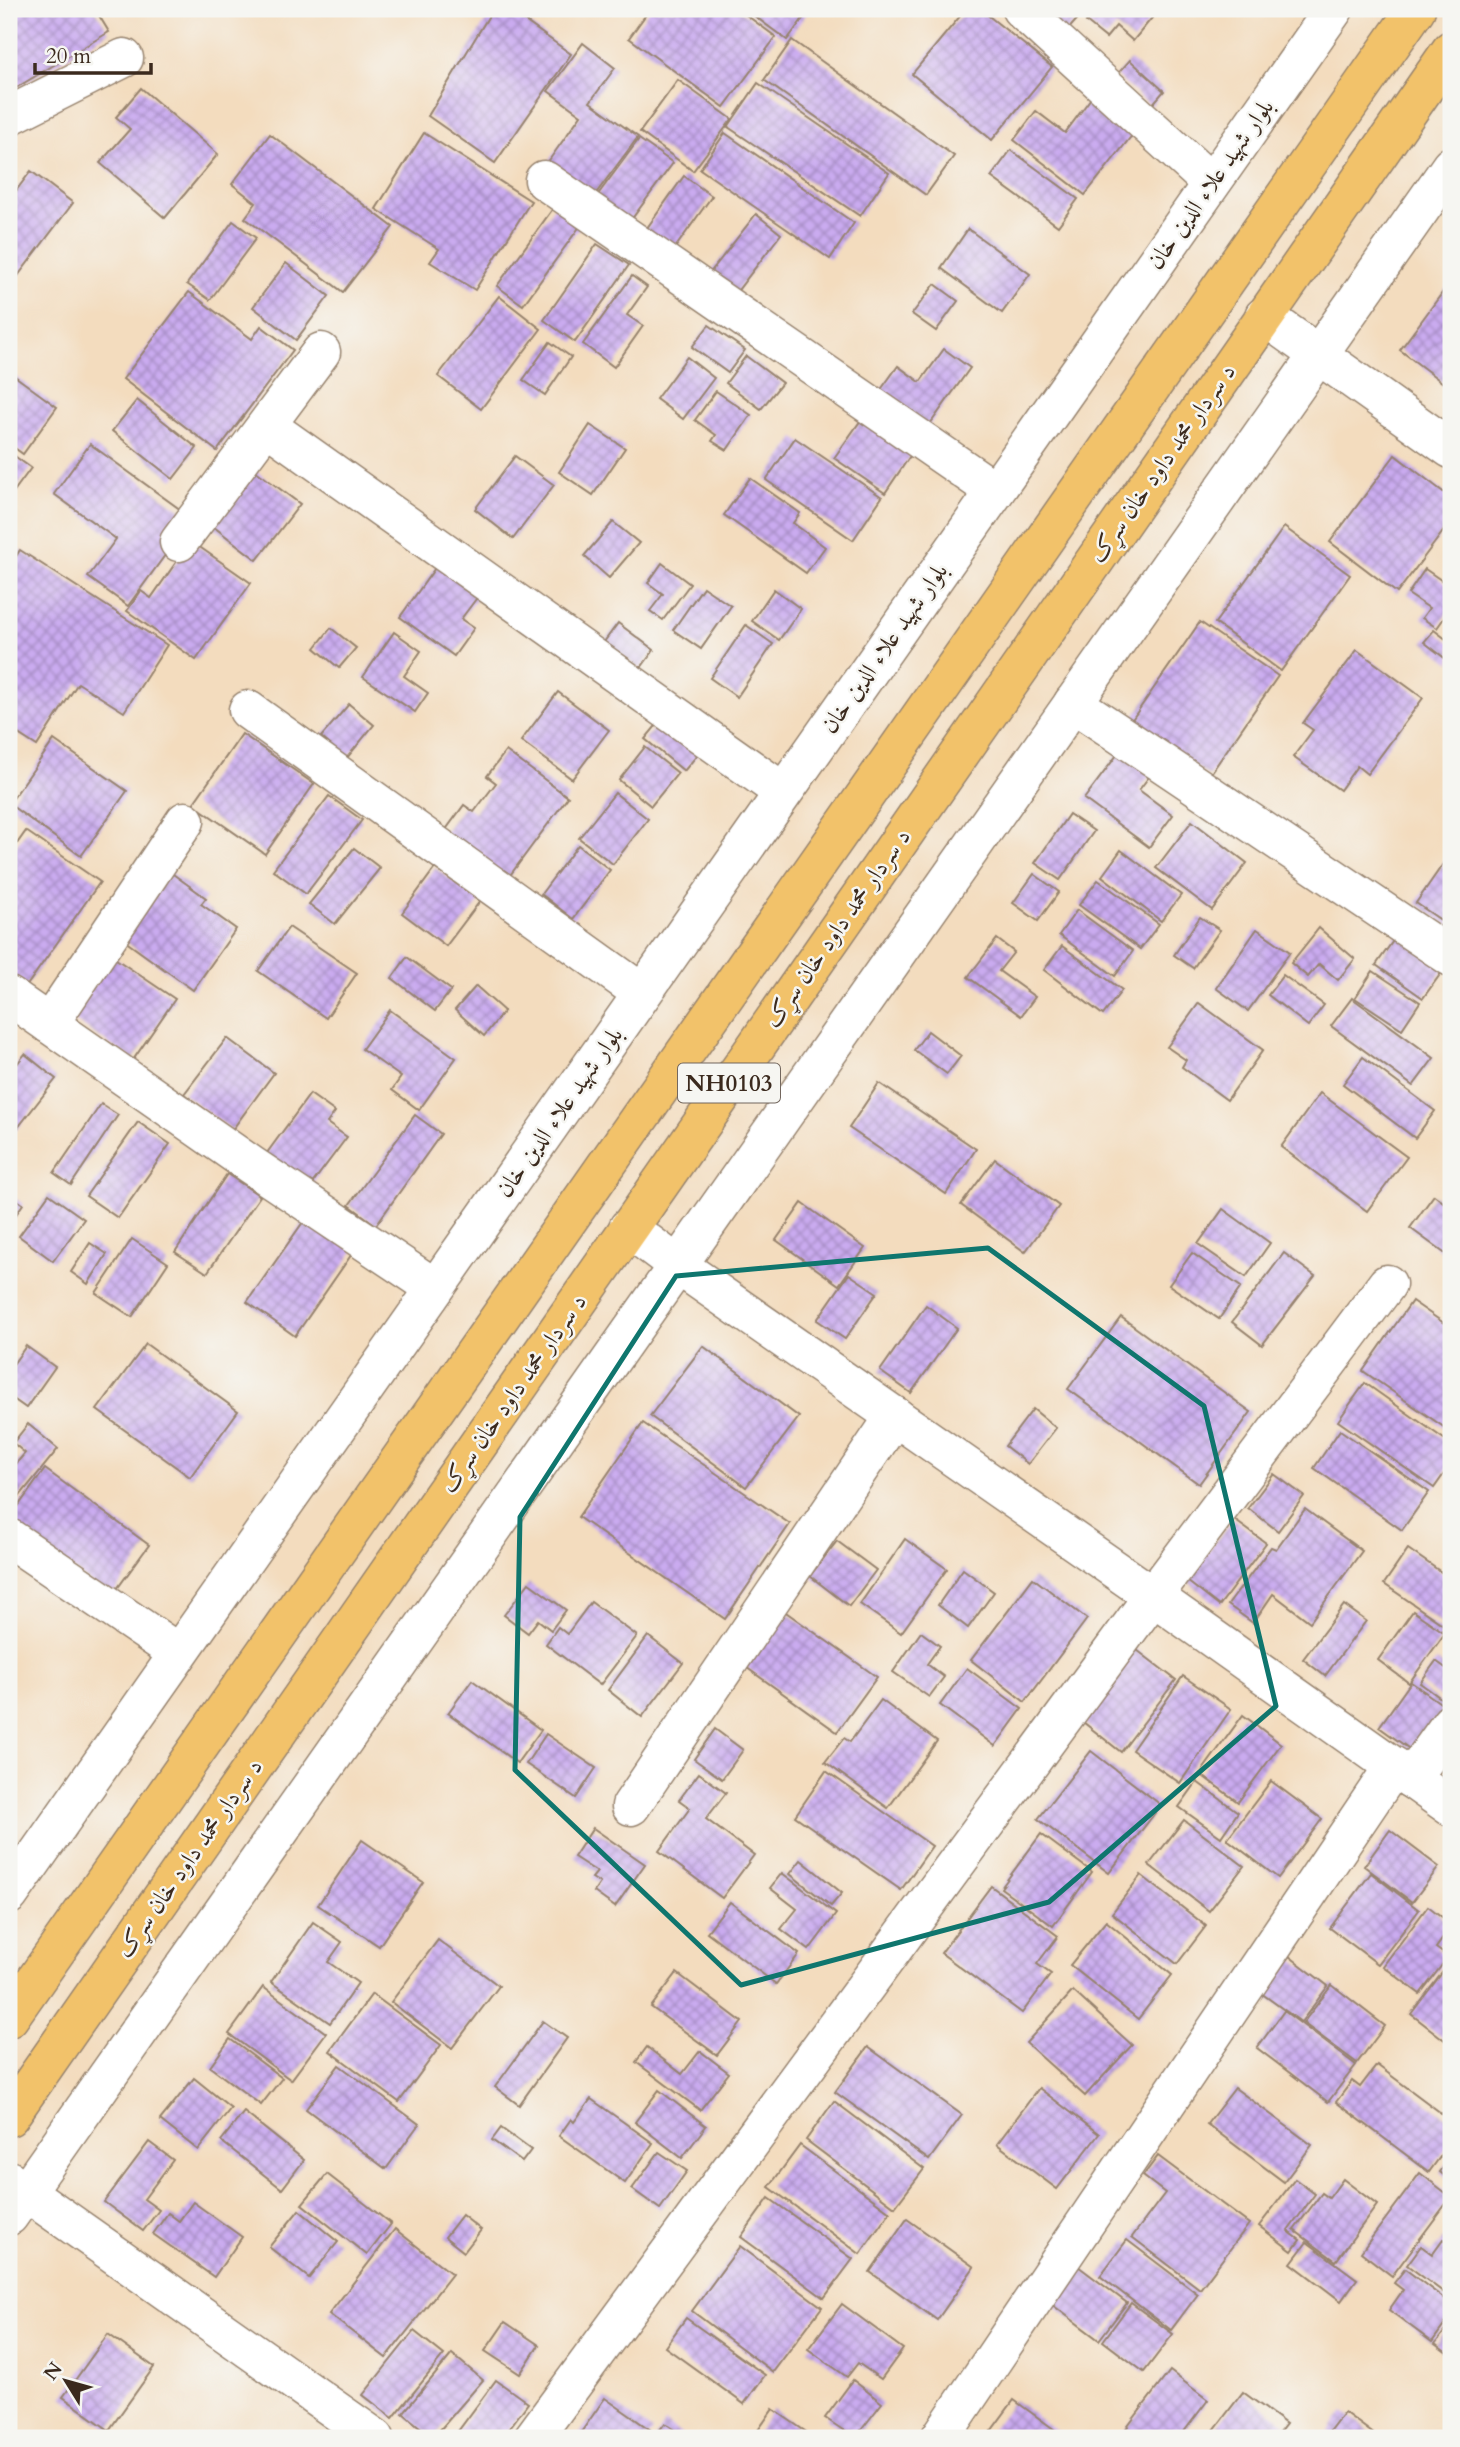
<svg xmlns="http://www.w3.org/2000/svg" width="1460" height="2447" viewBox="0 0 1460 2447" font-family="Cardo,Amiri,serif">
  <style>
    .building { fill: url(#building-cross-hatch) }
    .lines { fill: none; stroke-linecap: round; stroke-linejoin: round }
    .minor-casing { stroke: #97836e; stroke-width: 41 }
    .highway-casing { stroke: #97836e; stroke-width: 41 }
    .minor { stroke: #fff; stroke-width: 38 }
    .highway { stroke: #f2c26a; stroke-width: 38 }
    .marked { fill: none; stroke: #0f766e; stroke-width: 5; stroke-linejoin: round }
    .labels { text-anchor: middle; stroke-width: 5; stroke-linejoin: round; paint-order: stroke }
    .shield { fill: #f6f6f2; stroke: #73675e; stroke-width: 2 }
    .shield-label { font-size: 23px; font-weight: bold; fill: #3b2a1e }
    .street-label { font-size: 24px; fill: #3b2a1e; stroke: #f6f6f2 }
  </style>
  <defs>
    <pattern id="building-cross-hatch" width="8" height="8" patternUnits="userSpaceOnUse" patternTransform="scale(1.75)"><rect width="8" height="8" fill="#caabf0"/><path d="M0 0l8 8M0 8l8-8" fill="none" stroke="#a58bc2"/></pattern>
  </defs>
  <rect width="100%" height="100%" fill="#f6f6f2"/>
  <filter id="ink" filterUnits="userSpaceOnUse"><feTurbulence type="fractalNoise" baseFrequency=".0143" numOctaves="2"/><feDisplacementMap in="SourceGraphic" scale="14" xChannelSelector="R" yChannelSelector="G"/><feConvolveMatrix kernelMatrix="1 2 1 2 8 2 1 2 1" color-interpolation-filters="sRGB"/></filter>
  <filter id="wash" filterUnits="userSpaceOnUse"><feTurbulence type="fractalNoise" baseFrequency=".00686" numOctaves="4" result="noise"/><feDisplacementMap in="SourceGraphic" scale="28" xChannelSelector="R" yChannelSelector="G"/><feGaussianBlur stdDeviation="1.57" result="paint"/><feColorMatrix in="noise" values="0 0 0 0 0 0 0 0 0 0 0 0 0 0 0 0 0 1.4 0 .05"/><feComposite in="paint" operator="in"/></filter>
  <g filter="url(#wash)">
    <rect width="100%" height="100%" fill="#f3dcbe"/>
    <g id="blocks">
      <g class="building">
        <polygon points="9,9 95,9 109,32 9,92"/>
        <polygon points="493,9 508,9 571,54 495,163 428,116"/>
        <polygon points="650,9 738,9 776,37 724,107 629,38"/>
        <polygon points="745,9 810,9 787,40"/>
        <polygon points="966,9 980,9 1052,67 992,140 912,74"/>
        <polygon points="1038,9 1074,9 1081,15 1065,33"/>
        <polygon points="1098,9 1150,9 1156,13 1133,41 1116,26 1106,38 1086,22"/>
        <polygon points="792,40 954,156 926,195 764,80"/>
        <polygon points="583,43 615,68 590,102 638,137 591,200 545,166 581,115 548,91"/>
        <polygon points="1130,60 1164,91 1151,106 1116,76"/>
        <polygon points="678,80 732,119 693,171 640,132"/>
        <polygon points="758,83 889,173 860,216 728,127"/>
        <polygon points="141,88 218,154 165,218 100,163 130,129 116,117"/>
        <polygon points="1094,94 1137,129 1085,195 1014,140 1036,111 1065,133"/>
        <polygon points="424,133 531,201 475,290 430,262 439,249 376,209"/>
        <polygon points="725,133 854,223 830,259 700,169"/>
        <polygon points="270,134 393,227 343,292 245,218 256,203 232,184"/>
        <polygon points="639,139 673,163 628,224 594,200"/>
        <polygon points="1011,150 1078,199 1058,226 991,177"/>
        <polygon points="31,171 73,203 11,285 9,283 9,200"/>
        <polygon points="684,176 712,196 670,255 642,235"/>
        <polygon points="557,203 583,222 523,305 497,286"/>
        <polygon points="756,214 781,234 735,294 709,274"/>
        <polygon points="233,221 256,238 210,300 187,284"/>
        <polygon points="968,229 1030,274 1002,313 941,268"/>
        <polygon points="597,244 629,265 575,342 544,320"/>
        <polygon points="286,263 329,296 296,340 253,307"/>
        <polygon points="632,276 647,287 627,315 643,326 614,367 583,344"/>
        <polygon points="1451,281 1451,389 1400,350"/>
        <polygon points="935,284 958,301 936,331 912,314"/>
        <polygon points="189,292 252,339 261,326 293,350 217,451 123,379"/>
        <polygon points="499,296 541,329 481,409 438,376"/>
        <polygon points="709,325 745,350 728,373 692,347"/>
        <polygon points="550,342 571,357 545,395 523,380"/>
        <polygon points="944,349 970,368 925,431 877,395 898,366 920,382"/>
        <polygon points="746,356 782,383 761,409 726,383"/>
        <polygon points="687,357 714,378 683,419 656,399"/>
        <polygon points="12,374 57,407 23,454 9,444 9,377"/>
        <polygon points="716,391 751,415 727,450 712,441 716,435 695,420"/>
        <polygon points="137,400 197,448 173,479 112,431"/>
        <polygon points="866,413 916,447 885,493 834,458"/>
        <polygon points="590,425 625,448 593,495 559,472"/>
        <polygon points="795,438 882,497 853,540 766,480"/>
        <polygon points="90,444 192,518 128,606 88,577 116,539 54,494"/>
        <polygon points="9,452 31,468 9,498"/>
        <polygon points="1395,455 1451,498 1451,521 1397,593 1330,542"/>
        <polygon points="515,456 554,485 513,539 475,509"/>
        <polygon points="244,462 300,504 257,560 201,517"/>
        <polygon points="750,478 800,513 793,523 825,547 806,573 724,515"/>
        <polygon points="613,522 639,543 609,578 584,556"/>
        <polygon points="1284,527 1350,575 1281,671 1215,623"/>
        <polygon points="191,541 251,583 196,660 127,611 141,591 151,598"/>
        <polygon points="20,550 167,645 124,712 78,683 37,746 9,728 9,567"/>
        <polygon points="440,561 482,591 461,619 474,628 454,656 400,617"/>
        <polygon points="662,563 690,584 663,620 650,611 663,594 648,583"/>
        <polygon points="1425,569 1451,587 1451,608 1437,628 1422,618 1429,608 1408,594"/>
        <polygon points="703,587 731,606 701,649 673,630"/>
        <polygon points="774,589 801,609 779,640 752,621"/>
        <polygon points="1200,622 1278,676 1209,776 1131,721"/>
        <polygon points="618,623 654,650 640,669 604,642"/>
        <polygon points="746,625 773,644 737,697 710,678"/>
        <polygon points="331,628 356,648 339,668 315,648"/>
        <polygon points="1434,630 1451,643 1451,663 1424,642"/>
        <polygon points="394,632 421,651 404,676 428,693 415,712 363,677"/>
        <polygon points="1357,650 1423,698 1367,774 1357,766 1340,790 1293,757 1313,730 1303,723"/>
        <polygon points="558,692 609,730 572,779 521,741"/>
        <polygon points="349,704 374,725 346,759 321,737"/>
        <polygon points="665,715 704,747 684,771 645,739"/>
        <polygon points="242,734 314,784 265,854 193,804"/>
        <polygon points="54,740 127,791 81,856 9,804"/>
        <polygon points="645,747 678,773 651,806 619,780"/>
        <polygon points="506,751 568,797 505,882 442,835 464,805 474,812 496,783 487,776"/>
        <polygon points="1120,751 1151,774 1139,790 1173,815 1149,847 1084,799"/>
        <polygon points="615,793 648,819 613,864 579,838"/>
        <polygon points="329,796 362,820 306,894 273,870"/>
        <polygon points="1069,814 1094,831 1060,880 1035,863"/>
        <polygon points="1192,821 1247,863 1212,910 1156,868"/>
        <polygon points="26,831 100,882 23,991 9,981 9,855"/>
        <polygon points="578,845 610,870 573,919 541,894"/>
        <polygon points="354,848 380,868 335,924 309,904"/>
        <polygon points="1121,850 1181,895 1161,921 1102,876"/>
        <polygon points="1450,854 1451,856 1451,927 1416,903"/>
        <polygon points="435,868 480,901 446,946 402,913"/>
        <polygon points="166,869 206,898 201,904 236,929 193,990 118,936"/>
        <polygon points="1034,874 1059,892 1038,921 1013,903"/>
        <polygon points="1098,880 1159,924 1140,949 1079,905"/>
        <polygon points="1077,910 1133,951 1115,976 1059,935"/>
        <polygon points="1200,917 1220,930 1193,968 1174,955"/>
        <polygon points="289,927 357,973 326,1018 258,971"/>
        <polygon points="1319,928 1355,959 1338,980 1319,964 1308,977 1291,963"/>
        <polygon points="1257,929 1290,952 1248,1011 1216,988"/>
        <polygon points="1400,931 1447,965 1423,998 1376,965"/>
        <polygon points="997,939 1014,952 999,971 1035,997 1021,1016 968,977"/>
        <polygon points="1062,946 1122,990 1103,1015 1044,970"/>
        <polygon points="113,957 175,999 133,1060 71,1018"/>
        <polygon points="407,957 451,990 435,1011 392,978"/>
        <polygon points="1373,971 1420,1002 1402,1029 1355,998"/>
        <polygon points="1283,975 1324,1005 1308,1026 1268,995"/>
        <polygon points="476,986 504,1011 484,1036 455,1010"/>
        <polygon points="1352,998 1434,1058 1413,1086 1331,1026"/>
        <polygon points="1199,1003 1263,1050 1227,1100 1182,1067 1186,1060 1167,1047"/>
        <polygon points="390,1010 456,1058 419,1110 392,1090 401,1077 362,1049"/>
        <polygon points="928,1031 961,1056 947,1074 914,1050"/>
        <polygon points="227,1038 274,1073 232,1130 184,1094"/>
        <polygon points="25,1054 56,1079 9,1139 9,1074"/>
        <polygon points="1363,1057 1435,1111 1415,1138 1343,1084"/>
        <polygon points="879,1083 976,1149 946,1194 849,1128"/>
        <polygon points="1320,1093 1407,1157 1367,1211 1281,1147"/>
        <polygon points="310,1094 335,1112 327,1123 347,1137 308,1189 264,1157"/>
        <polygon points="101,1104 118,1115 71,1185 54,1173"/>
        <polygon points="415,1115 441,1134 376,1225 349,1205"/>
        <polygon points="138,1122 170,1144 118,1218 86,1196"/>
        <polygon points="995,1159 1059,1206 1025,1252 961,1205"/>
        <polygon points="227,1174 260,1196 207,1273 175,1252"/>
        <polygon points="9,1194 23,1204 9,1225"/>
        <polygon points="49,1194 84,1219 53,1261 19,1236"/>
        <polygon points="1434,1195 1451,1208 1451,1258 1410,1228"/>
        <polygon points="802,1203 865,1248 839,1285 776,1240"/>
        <polygon points="1223,1209 1270,1243 1246,1277 1198,1244"/>
        <polygon points="308,1215 356,1248 295,1336 247,1302"/>
        <polygon points="132,1239 168,1263 132,1317 96,1293"/>
        <polygon points="90,1243 107,1254 88,1284 71,1272"/>
        <polygon points="1192,1253 1241,1287 1219,1319 1169,1285"/>
        <polygon points="1284,1253 1315,1276 1262,1345 1232,1322"/>
        <polygon points="849,1274 877,1293 845,1339 817,1320"/>
        <polygon points="1412,1301 1451,1328 1451,1432 1363,1371"/>
        <polygon points="926,1305 957,1328 911,1393 880,1371"/>
        <polygon points="1121,1317 1251,1412 1199,1484 1068,1389"/>
        <polygon points="146,1344 238,1411 190,1477 97,1410"/>
        <polygon points="26,1346 55,1367 26,1408 9,1396 9,1370"/>
        <polygon points="703,1346 799,1417 746,1487 650,1416"/>
        <polygon points="1365,1383 1451,1444 1451,1464 1434,1488 1338,1421"/>
        <polygon points="1033,1409 1056,1428 1028,1464 1005,1446"/>
        <polygon points="643,1423 790,1524 725,1619 578,1517"/>
        <polygon points="28,1424 58,1449 19,1497 9,1488 9,1472 25,1453 13,1443"/>
        <polygon points="1340,1430 1429,1492 1402,1530 1314,1468"/>
        <polygon points="45,1469 149,1545 111,1597 9,1523 9,1519"/>
        <polygon points="1274,1474 1304,1496 1278,1531 1248,1508"/>
        <polygon points="1305,1509 1362,1551 1310,1622 1273,1594 1253,1623 1228,1605 1271,1547 1276,1549"/>
        <polygon points="1233,1519 1266,1543 1219,1606 1187,1581"/>
        <polygon points="905,1539 947,1569 901,1633 860,1604"/>
        <polygon points="837,1541 876,1570 849,1606 810,1576"/>
        <polygon points="1408,1549 1451,1579 1451,1630 1384,1584"/>
        <polygon points="963,1569 994,1592 968,1628 938,1605"/>
        <polygon points="1033,1578 1087,1619 1025,1702 971,1660"/>
        <polygon points="529,1583 566,1610 551,1630 538,1620 528,1633 504,1615"/>
        <polygon points="591,1602 637,1636 600,1685 546,1644 558,1627 567,1634"/>
        <polygon points="1344,1605 1366,1621 1325,1676 1303,1659"/>
        <polygon points="783,1610 877,1677 837,1732 743,1665"/>
        <polygon points="1413,1611 1445,1633 1409,1683 1378,1660"/>
        <polygon points="921,1632 940,1646 927,1664 944,1677 929,1697 893,1672"/>
        <polygon points="648,1636 683,1663 642,1717 608,1690"/>
        <polygon points="1133,1647 1176,1680 1121,1752 1078,1718"/>
        <polygon points="1436,1661 1451,1672 1449,1704 1420,1683"/>
        <polygon points="967,1668 1022,1709 995,1746 940,1705"/>
        <polygon points="1183,1676 1231,1709 1180,1783 1132,1750"/>
        <polygon points="472,1680 541,1730 517,1763 448,1713"/>
        <polygon points="1411,1682 1450,1710 1418,1755 1379,1727"/>
        <polygon points="881,1700 937,1741 888,1808 825,1762 844,1738 850,1742"/>
        <polygon points="1243,1715 1281,1744 1238,1802 1200,1774"/>
        <polygon points="715,1729 743,1750 722,1779 694,1759"/>
        <polygon points="546,1734 596,1768 576,1798 526,1764"/>
        <polygon points="1091,1751 1161,1805 1109,1873 1038,1819"/>
        <polygon points="826,1771 932,1846 901,1890 795,1816"/>
        <polygon points="699,1773 726,1793 706,1819 754,1855 722,1898 659,1851 690,1808 679,1800"/>
        <polygon points="1271,1781 1322,1819 1278,1878 1227,1839"/>
        <polygon points="1197,1782 1238,1812 1221,1837 1179,1807"/>
        <polygon points="1184,1820 1244,1866 1209,1911 1149,1865"/>
        <polygon points="593,1828 645,1864 615,1907 594,1892 600,1883 592,1878 597,1872 574,1857"/>
        <polygon points="1390,1830 1439,1867 1412,1902 1364,1866"/>
        <polygon points="1041,1834 1092,1872 1053,1926 1001,1888"/>
        <polygon points="362,1840 423,1882 379,1946 318,1905"/>
        <polygon points="801,1860 842,1893 831,1906 790,1874"/>
        <polygon points="782,1873 836,1914 809,1950 781,1929 797,1909 770,1888"/>
        <polygon points="1371,1873 1419,1910 1378,1964 1330,1928"/>
        <polygon points="1141,1875 1206,1926 1177,1964 1112,1913"/>
        <polygon points="991,1886 1058,1936 1037,1964 1051,1974 1022,2013 941,1953"/>
        <polygon points="730,1902 799,1954 776,1984 707,1932"/>
        <polygon points="1428,1906 1451,1924 1451,1927 1436,1948 1448,1957 1420,1994 1383,1966"/>
        <polygon points="1106,1921 1172,1975 1138,2019 1070,1965"/>
        <polygon points="313,1922 342,1942 328,1962 358,1983 330,2023 271,1982"/>
        <polygon points="438,1940 499,1986 452,2048 391,2002"/>
        <polygon points="1289,1956 1328,1986 1301,2022 1261,1993"/>
        <polygon points="1451,1961 1451,2045 1411,2014"/>
        <polygon points="677,1973 742,2022 717,2055 651,2007"/>
        <polygon points="1332,1985 1385,2026 1357,2063 1303,2023"/>
        <polygon points="263,1987 326,2033 291,2080 229,2034"/>
        <polygon points="1073,1991 1132,2045 1085,2096 1026,2043"/>
        <polygon points="372,1994 441,2045 399,2102 330,2051"/>
        <polygon points="1284,2011 1356,2065 1328,2102 1257,2048"/>
        <polygon points="543,2021 567,2038 519,2105 495,2087"/>
        <polygon points="230,2039 282,2078 261,2105 210,2067"/>
        <polygon points="647,2047 682,2074 700,2051 729,2073 700,2110 636,2062"/>
        <polygon points="868,2047 962,2115 929,2160 835,2092"/>
        <polygon points="339,2065 419,2124 386,2169 306,2109"/>
        <polygon points="1377,2065 1449,2119 1445,2125 1451,2130 1451,2142 1429,2172 1336,2102 1352,2081 1360,2087"/>
        <polygon points="194,2078 231,2108 198,2150 160,2120"/>
        <polygon points="1039,2088 1099,2134 1057,2189 997,2144"/>
        <polygon points="1235,2088 1312,2145 1284,2182 1207,2124"/>
        <polygon points="659,2090 706,2126 682,2158 635,2122"/>
        <polygon points="591,2099 653,2143 625,2183 559,2136 571,2119 574,2122"/>
        <polygon points="834,2101 924,2169 895,2207 806,2140"/>
        <polygon points="244,2112 304,2160 282,2189 221,2141"/>
        <polygon points="501,2128 531,2150 522,2162 492,2140"/>
        <polygon points="149,2142 173,2160 144,2199 159,2210 143,2231 104,2202"/>
        <polygon points="800,2145 890,2212 860,2254 769,2187"/>
        <polygon points="659,2152 687,2171 660,2209 632,2189"/>
        <polygon points="1158,2156 1249,2224 1200,2289 1132,2237 1165,2193 1143,2176"/>
        <polygon points="1451,2157 1451,2181 1440,2172"/>
        <polygon points="1420,2173 1451,2197 1392,2276 1361,2252"/>
        <polygon points="327,2174 391,2224 367,2255 302,2204"/>
        <polygon points="1295,2179 1315,2194 1288,2231 1300,2240 1292,2251 1259,2226"/>
        <polygon points="1343,2179 1377,2205 1336,2261 1294,2230 1322,2193 1329,2198"/>
        <polygon points="769,2198 853,2259 824,2298 741,2237"/>
        <polygon points="193,2202 242,2237 214,2277 153,2234 168,2213 179,2221"/>
        <polygon points="299,2210 338,2242 309,2278 269,2247"/>
        <polygon points="462,2215 481,2230 464,2252 445,2237"/>
        <polygon points="907,2219 974,2267 937,2320 870,2272"/>
        <polygon points="395,2229 452,2274 386,2358 329,2314"/>
        <polygon points="1443,2239 1451,2245 1451,2298 1407,2265 1421,2246 1432,2254"/>
        <polygon points="1127,2240 1198,2294 1171,2330 1100,2276"/>
        <polygon points="1307,2242 1357,2279 1341,2301 1291,2263"/>
        <polygon points="740,2246 822,2307 773,2372 692,2311"/>
        <polygon points="1070,2260 1127,2303 1099,2340 1042,2297"/>
        <polygon points="1405,2269 1451,2304 1451,2316 1432,2342 1389,2310 1403,2290 1394,2283"/>
        <polygon points="1131,2303 1173,2334 1144,2372 1103,2341"/>
        <polygon points="842,2304 903,2349 881,2379 858,2363 847,2377 808,2349"/>
        <polygon points="686,2318 765,2375 744,2404 665,2347"/>
        <polygon points="505,2322 539,2345 520,2374 485,2351"/>
        <polygon points="1451,2323 1451,2356 1435,2344"/>
        <polygon points="414,2331 444,2355 393,2418 363,2395"/>
        <polygon points="108,2334 154,2367 109,2430 63,2397"/>
        <polygon points="452,2354 483,2380 433,2438 403,2413"/>
        <polygon points="1170,2371 1208,2400 1183,2433 1190,2438 1128,2438 1122,2434"/>
        <polygon points="496,2380 528,2403 502,2438 453,2438"/>
        <polygon points="853,2380 882,2403 855,2438 825,2418"/>
        <polygon points="1243,2392 1286,2424 1275,2438 1208,2438"/>
        <polygon points="605,2398 652,2431 646,2438 577,2438"/>
        <polygon points="1014,2400 1066,2438 986,2438"/>
        <polygon points="773,2409 815,2438 758,2438 754,2436"/>
        <polygon points="1344,2412 1379,2438 1324,2438"/>
        <polygon points="665,2423 687,2438 654,2438"/>
      </g>
    </g>
  </g>
  <g filter="url(#ink)">
    <use href="#blocks" fill-opacity="0" stroke="#97836e" stroke-width="2"/>
    <g class="lines">
      <g class="minor-casing">
        <g id="minor">
          <polyline points="1021,9 1211,183"/>
          <polyline points="9,116 124,58"/>
          <polyline points="544,180 995,491"/>
          <polyline points="1264,316 1451,449"/>
          <polyline points="267,426 783,792"/>
          <polyline points="179,542 321,352"/>
          <polyline points="1073,703 1451,957"/>
          <polyline points="248,710 642,993"/>
          <polyline points="9,996 251,1165 435,1288"/>
          <polyline points="49,1024 185,821"/>
          <polyline points="628,1228 676,1264 1153,1596 1451,1807"/>
          <polyline points="9,1538 178,1653"/>
          <polyline points="1411,1779 1451,1723"/>
          <polyline points="631,1806 895,1416"/>
          <polyline points="9,1895 1334,9"/>
          <polyline points="9,2180 375,2438"/>
          <polyline points="9,2216 1451,166"/>
          <polyline points="533,2438 1153,1596 1387,1284"/>
          <polyline points="940,2438 1394,1766"/>
        </g>
      </g>
      <g class="highway-casing">
        <g id="highway">
          <polyline points="9,2018 1416,9"/>
          <polyline points="9,2117 1451,50"/>
        </g>
      </g>
      <use href="#minor" class="minor"/>
      <use href="#highway" class="highway"/>
    </g>
  </g>
  <path class="marked" d="M988,1248L1204,1406L1276,1706L1049,1902L741,1985L515,1770L520,1517L676,1276Z"/>
  <g class="labels">
    <rect class="shield" x="678" y="1063.5" width="102" height="39" rx="5"/>
    <g class="shield-label">
      <text x="729" y="1091">NH0103</text>
    </g>
    <g class="street-label">
      <text transform="translate(1210 184) rotate(-55)" y="8">بلوار شهید علاء الدین خان</text>
      <text transform="translate(1162 463) rotate(-55)" y="8">د سردار محمد داود خان سړک</text>
      <text transform="translate(884 648) rotate(-55)" y="8">بلوار شهید علاء الدین خان</text>
      <text transform="translate(837 928) rotate(-55)" y="8">د سردار محمد داود خان سړک</text>
      <text transform="translate(559 1112) rotate(-55)" y="8">بلوار شهید علاء الدین خان</text>
      <text transform="translate(513 1393) rotate(-55)" y="8">د سردار محمد داود خان سړک</text>
      <text transform="translate(189 1858) rotate(-55)" y="8">د سردار محمد داود خان سړک</text>
    </g>
  </g>
  <rect width="1460" height="2447" fill="none" stroke="#f6f6f2" stroke-width="35"/>
  <g transform="translate(66 2381) rotate(307)" stroke="#f6f6f2" stroke-width="5" paint-order="stroke">
  <path d="M0-5L12 26L0 18L-12 26Z" fill="#3b2a1e"/>
  <text y="-10" font-size="19" font-weight="bold" text-anchor="middle" fill="#3b2a1e">N</text>
  </g>
  <path d="M35 63v10h116v-10" fill="none" stroke="#3b2a1e" stroke-width="3.5"/>
  <text x="46" y="63" font-size="21" fill="#3b2a1e" stroke="#f6f6f2" stroke-width="5" paint-order="stroke">20 m</text>
</svg>
